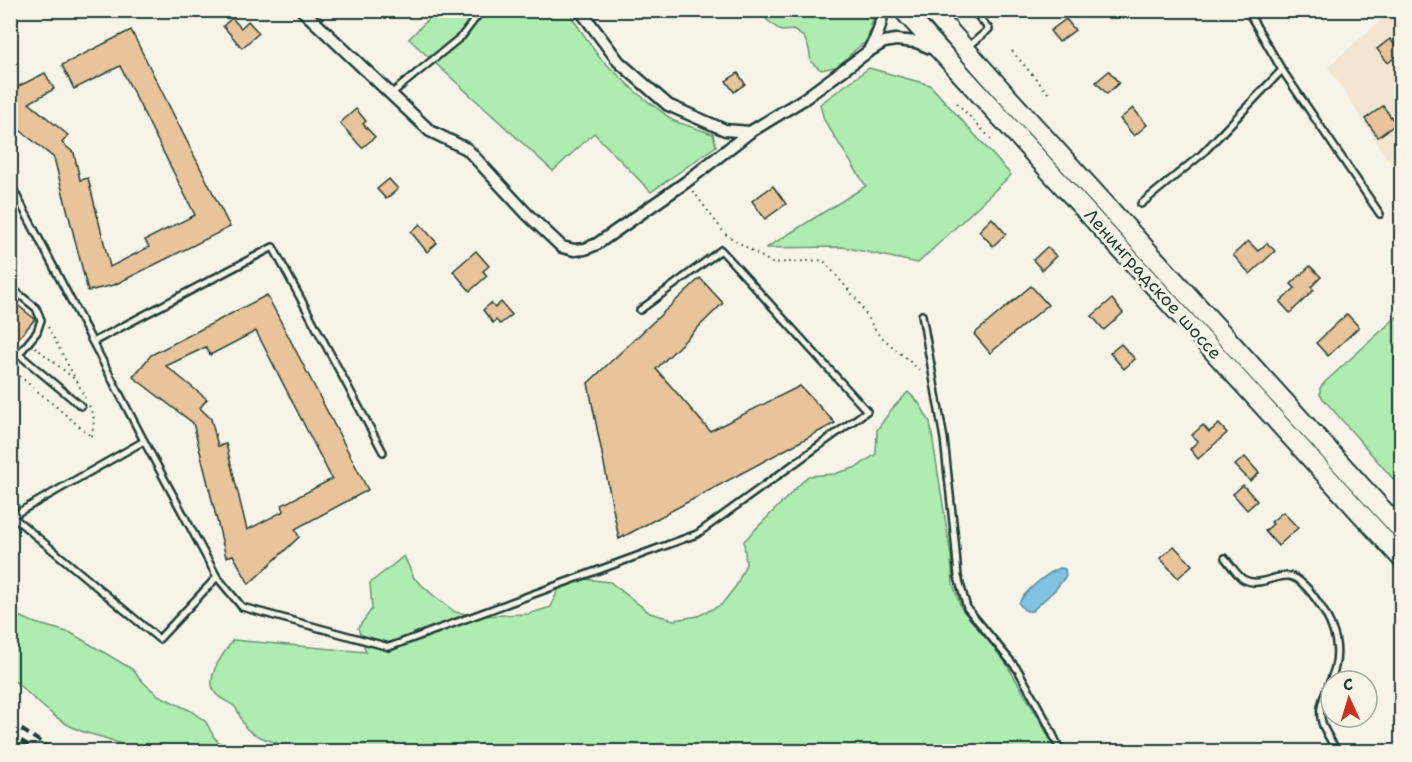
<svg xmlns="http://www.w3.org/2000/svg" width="1412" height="762" viewBox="0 0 1412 762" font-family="'Shantell Sans',sans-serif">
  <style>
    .built { fill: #f3e5d1 }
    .green { fill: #afecb2; stroke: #679473; stroke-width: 1.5 }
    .water { fill: #80c2e1; stroke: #598d9c; stroke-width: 1.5 }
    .building { fill: #e9c39a; stroke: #1f3d34; stroke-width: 1.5; fill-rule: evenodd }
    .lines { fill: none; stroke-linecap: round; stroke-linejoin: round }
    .service-casing { stroke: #1f3d34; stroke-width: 10 }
    .minor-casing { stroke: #1f3d34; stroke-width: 15 }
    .trunk-casing { stroke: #1f3d34; stroke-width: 22 }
    .path { stroke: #1f3d34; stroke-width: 2; stroke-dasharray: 1.5 4.5; stroke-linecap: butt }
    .service { stroke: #f7f3e8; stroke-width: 5 }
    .minor { stroke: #f7f3e8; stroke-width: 10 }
    .trunk { stroke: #f7f3e8; stroke-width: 18 }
    .rail { stroke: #1f3d34; stroke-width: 4; stroke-dasharray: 9 4.5; stroke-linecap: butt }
    .labels { text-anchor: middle; stroke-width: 6; stroke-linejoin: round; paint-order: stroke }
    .street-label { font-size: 18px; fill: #1f3d34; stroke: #f7f3e8 }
  </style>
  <rect width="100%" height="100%" fill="#f7f3e8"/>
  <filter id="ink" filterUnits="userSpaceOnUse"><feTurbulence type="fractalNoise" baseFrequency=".0167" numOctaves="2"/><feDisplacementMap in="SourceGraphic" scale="12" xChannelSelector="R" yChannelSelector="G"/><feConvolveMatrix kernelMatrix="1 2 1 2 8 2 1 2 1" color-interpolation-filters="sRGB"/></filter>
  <g filter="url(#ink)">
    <polygon class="built" points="1391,11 1401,11 1401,179 1328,67"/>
    <g class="green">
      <polygon points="436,11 569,11 573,19 599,57 637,93 674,121 713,134 716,146 651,192 594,133 553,171 409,39"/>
      <polygon points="759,11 863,11 873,18 867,41 856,49 839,66 821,70 811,62 809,49 804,37 793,30 781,31 767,20"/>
      <polygon points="869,68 930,85 1011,175 918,263 843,247 766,248 866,186 824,120 820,104"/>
      <polygon points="1401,313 1402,313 1401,488 1320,395 1320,388 1325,382"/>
      <path d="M908,392L919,403L930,422L951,556L953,584L961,608L1004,660L1038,717L1056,751H301C287,745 256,739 246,728C241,722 240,713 235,707C230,702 221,700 216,694C203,678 224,653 233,640L366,652L358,628L372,609L370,583L404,556L414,578L433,595L455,612L479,616L528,614L551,607L560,585L584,579L610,582L650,613L674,620L698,616L721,605L736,586L746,564L744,541L808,476L834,474L857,467L876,454L877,430L891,410Z"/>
      <path d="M19,616L35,623L71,633L132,669L144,683L158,695L191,711L206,722L214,737L226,750L230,751H131C114,737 93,737 74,728C51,717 30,694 11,678V618Z"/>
    </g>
    <path class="water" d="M1060,568L1065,569L1066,576L1055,590L1032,611C1025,612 1022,609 1019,603C1025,591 1047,573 1060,568Z"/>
    <g class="building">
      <polygon points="232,18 241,28 248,21 259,33 242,48 223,26"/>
      <polygon points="1066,19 1075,30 1059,42 1050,31"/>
      <polygon points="131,30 230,227 114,285 88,291 54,158 10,122 10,93 13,89 45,73 54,89 29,103 68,135 62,143 74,153 80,180 88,178 110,267 149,247 145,240 195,215 120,66 74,89 62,65"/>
      <polygon points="1390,39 1401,52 1388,63 1377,49"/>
      <polygon points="1109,71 1119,83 1107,94 1096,82"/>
      <polygon points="738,73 745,84 734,92 726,81"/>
      <polygon points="1383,106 1396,124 1378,137 1365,119"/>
      <polygon points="1133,108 1147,125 1134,136 1120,119"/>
      <polygon points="356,109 366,121 363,124 375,137 362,148 340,123"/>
      <polygon points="389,179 398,189 386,199 377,189"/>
      <polygon points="773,186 786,204 765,219 752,201"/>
      <polygon points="992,218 1006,234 993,246 979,231"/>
      <polygon points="420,224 437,243 427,252 411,232"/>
      <polygon points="1248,241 1258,251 1267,243 1275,251 1250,274 1233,255"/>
      <polygon points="1047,247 1056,256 1042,270 1033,260"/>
      <polygon points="476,251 489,266 483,271 487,276 470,291 453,271"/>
      <polygon points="1310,266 1321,277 1311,287 1314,290 1290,313 1280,302 1295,288 1291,284"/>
      <polygon points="700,278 723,303 656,369 710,431 800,386 835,423 619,539 588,383"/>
      <polygon points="1031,286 1048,305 990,353 974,334"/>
      <path d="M267,295L368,490L295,529L299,537L249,584L233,555L226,557L193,423L133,377L151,355ZM256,331L332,479L282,505L284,511L247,530L226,444L218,446L211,419L200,408L207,399L166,366L206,347L210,355Z"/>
      <polygon points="10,299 35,319 18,339 10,333"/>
      <polygon points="1112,299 1123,313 1104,330 1092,316"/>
      <polygon points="501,302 512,315 500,324 496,320 493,323 483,310 491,303 495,308"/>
      <polygon points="1347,314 1359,327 1328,356 1316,343"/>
      <polygon points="1121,344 1135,359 1124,369 1110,353"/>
      <polygon points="1219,424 1227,433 1198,459 1190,449 1198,441 1192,435 1203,425 1209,432"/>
      <polygon points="1245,457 1259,473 1250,481 1235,465"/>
      <polygon points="1243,485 1257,501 1247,510 1233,494"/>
      <polygon points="1283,512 1298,528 1278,546 1265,531 1273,524 1271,522"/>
      <polygon points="1174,546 1192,565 1178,578 1160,558"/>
    </g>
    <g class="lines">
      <g class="service-casing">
        <g id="service">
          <polyline points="873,10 880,20"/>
          <polyline points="967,48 989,29 973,10"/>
          <polyline points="1282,70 1380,214"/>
          <polyline points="391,94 462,36 478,15 485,10"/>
          <polyline points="10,183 144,441 217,577 242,607 389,647 697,534 867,411 721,250 640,310"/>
          <polyline points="1141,204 1202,154 1282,70 1247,10"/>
          <polyline points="10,287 36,308 41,320 37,332 19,354"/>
          <polyline points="922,315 944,439 955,541 958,577 967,608 1018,670 1048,724 1061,752"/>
          <polyline points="93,342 273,247 383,452"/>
          <polyline points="10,347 81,406"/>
          <polyline points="10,515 12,516 144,441"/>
          <polyline points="12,516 159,639 217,577"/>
          <path d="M1225,558C1230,564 1236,574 1243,579C1259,588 1273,575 1288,576C1305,577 1328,615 1333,631C1337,641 1338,656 1335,667C1329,691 1312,707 1326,732C1330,739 1333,746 1339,752"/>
        </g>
      </g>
      <g class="minor-casing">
        <g id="minor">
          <polyline points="302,10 430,131 467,149 527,214 562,247 574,250 585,249 597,244 686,182 750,132 804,99 869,51 884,42 896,40 916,42 933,49"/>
          <polyline points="580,10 619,62 668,105 725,130 750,132"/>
          <path d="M870,48C878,36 882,25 882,10"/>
        </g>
      </g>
      <g class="trunk-casing">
        <g id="trunk">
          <polyline points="903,10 1402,559"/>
          <polyline points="931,10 1007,96 1402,531"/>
        </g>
      </g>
      <g class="path">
        <polyline points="1012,51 1049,94"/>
        <polyline points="957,103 993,141"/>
        <polyline points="693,191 725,234 772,263 823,260 858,301 877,333 923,373"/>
        <polyline points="48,327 75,378"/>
        <polyline points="35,347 77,381 85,398"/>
        <polyline points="10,368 92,437 94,419 89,405"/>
      </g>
      <use href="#service" class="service"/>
      <use href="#minor" class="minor"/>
      <use href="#trunk" class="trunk"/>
      <g class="rail">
        <polyline points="10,722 56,752"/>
        <polyline points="10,733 38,752"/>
        <polyline points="10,745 21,752"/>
      </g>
    </g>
  </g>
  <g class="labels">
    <g class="street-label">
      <text transform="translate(1153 284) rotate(48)" y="6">Ленинградское шоссе</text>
    </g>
  </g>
  <rect width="1412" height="762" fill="none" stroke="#f7f3e8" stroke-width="36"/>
  <rect x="18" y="18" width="1376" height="726" fill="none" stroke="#1f3d34" stroke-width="2" filter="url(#ink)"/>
  <g transform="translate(1349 699) rotate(356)"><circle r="28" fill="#f7f3e8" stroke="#a1aaa0" stroke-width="1.5"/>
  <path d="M0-4.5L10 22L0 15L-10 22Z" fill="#c8321e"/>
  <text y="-9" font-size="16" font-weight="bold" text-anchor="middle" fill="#1f3d34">С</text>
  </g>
</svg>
